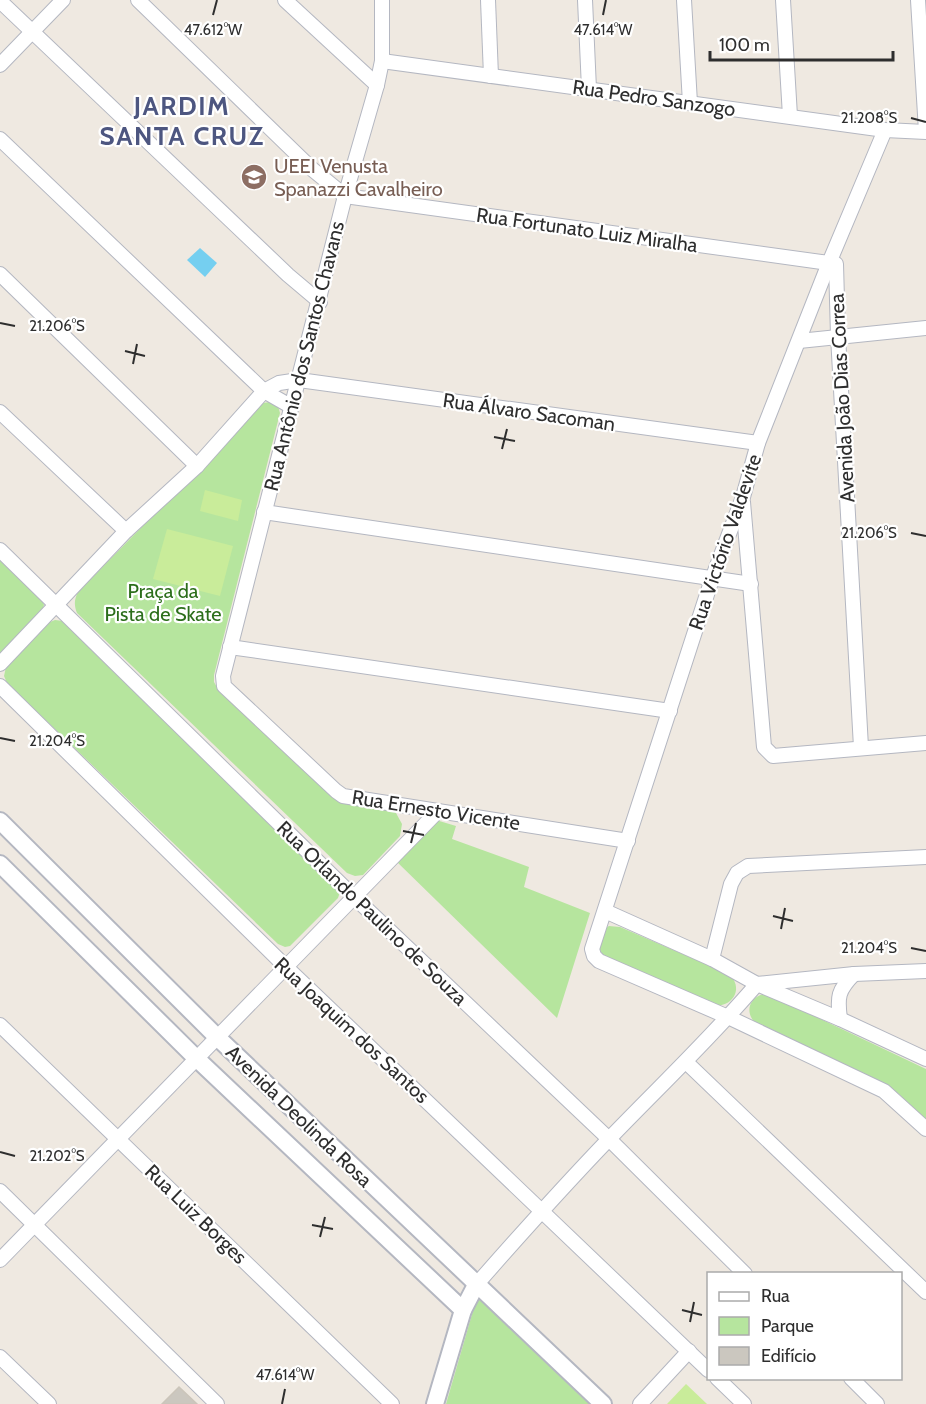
<svg xmlns="http://www.w3.org/2000/svg" width="926" height="1404" viewBox="0 0 926 1404" font-family="Cabin,sans-serif">
  <style>
    .green { fill: #b6e59e }
    .pitch { fill: #c9ec9a }
    .water { fill: #75cff0 }
    .building { fill: #cbc7bf; stroke: #cbc5ba; stroke-width: 1.5 }
    .lines { fill: none; stroke-linecap: round; stroke-linejoin: round }
    .minor-casing { stroke: #b4b7c1; stroke-width: 16 }
    .tertiary-casing { stroke: #b4b7c1; stroke-width: 20 }
    .minor { stroke: #fff; stroke-width: 14 }
    .tertiary { stroke: #fff; stroke-width: 16 }
    .ticks { fill: none; stroke: #2e2e2e; stroke-width: 2 }
    .labels { text-anchor: middle; stroke-width: 4.5; stroke-linejoin: round; paint-order: stroke }
    .street-label { font-size: 20px; fill: #2e2e2e; stroke: #fff }
    .education-label { font-size: 20px; fill: #785e54; stroke: #fff; text-anchor: start }
    .park-label { font-size: 20px; fill: #2c6e1b; stroke: #fff }
    .district-label { font-size: 26px; font-weight: bold; letter-spacing: 1.5px; fill: #4d5680; stroke: #fff }
    .ticks-label { font-size: 15px; text-anchor: middle; fill: #2e2e2e; stroke: #fff; stroke-width: 4.5; stroke-linejoin: round; paint-order: stroke }
  </style>
  <rect width="100%" height="100%" fill="#efe9e1"/>
  <g class="green">
    <path d="M270,402L278,406L280,413L214,675V682L219,691L342,801L391,809L396,813L402,824L400,836L363,875L355,876L347,873L77,613C74,605 74,600 78,592L263,403Z"/>
    <polygon points="0,559 42,600 44,605 42,611 0,655"/>
    <polygon points="55,620 63,621 340,892 338,898 290,946 285,947 278,944 7,683 4,676 6,667 50,622"/>
    <polygon points="436,820 456,826 452,839 529,867 524,887 590,913 557,1018 396,861"/>
    <path d="M609,926L620,927L729,974C743,987 735,1005 716,1006L607,958L602,954L597,944L604,929Z"/>
    <path d="M763,994H768L926,1069V1120L899,1094L883,1084L756,1024C745,1013 748,999 763,994Z"/>
    <polygon points="477,1297 589,1404 446,1404"/>
  </g>
  <g class="pitch">
    <polygon points="205,490 242,500 238,521 200,511"/>
    <polygon points="167,529 233,546 220,596 153,579"/>
    <polygon points="686,1384 707,1404 667,1404"/>
  </g>
  <polygon class="water" points="200,248 217,263 205,277 187,260"/>
  <polygon class="building" points="179,1387 197,1404 162,1404"/>
  <g class="lines">
    <g class="minor-casing">
      <g id="minor">
        <polyline points="138,0 312,169 345,196 836,264 838,336 861,747"/>
        <polyline points="285,0 377,85"/>
        <polyline points="382,0 382,61 377,85 345,196 223,676 224,686 336,791 343,796 628,841"/>
        <polyline points="488,0 491,76"/>
        <polyline points="585,0 589,89"/>
        <polyline points="684,0 690,103"/>
        <polyline points="783,0 790,116"/>
        <polyline points="918,0 926,131"/>
        <polyline points="0,1 288,275 320,302"/>
        <polyline points="382,61 885,130 926,132"/>
        <polyline points="0,65 63,0"/>
        <polyline points="885,130 829,263 758,443 743,497 712,579 592,949 594,956 599,961 728,1017 884,1091 926,1129"/>
        <polyline points="0,139 264,391 292,407"/>
        <polyline points="0,274 197,466"/>
        <polyline points="799,341 926,328"/>
        <polyline points="0,412 126,531"/>
        <polyline points="743,502 764,747 773,756 926,743"/>
        <polyline points="264,512 751,584"/>
        <polyline points="0,550 353,896 609,1139 745,1274"/>
        <polyline points="230,647 670,711"/>
        <polyline points="0,664 126,531 197,466 264,391 279,383 299,380 758,443"/>
        <polyline points="0,686 286,967 708,1370"/>
        <polyline points="605,911 712,959 757,984 840,1019 926,1059"/>
        <polyline points="712,959 731,884 737,873 748,866 926,857"/>
        <path d="M840,1019C837,997 838,990 854,974"/>
        <polyline points="0,1025 392,1404"/>
        <polyline points="686,1062 926,1292"/>
        <polyline points="0,1191 217,1404"/>
        <polyline points="0,1260 438,811"/>
        <path d="M476,1285C519,1236 563,1187 608,1140C658,1088 710,1039 757,984L854,974L926,971"/>
        <polyline points="0,1357 49,1404"/>
        <polyline points="717,1378 744,1404"/>
        <polyline points="851,1378 877,1404"/>
        <polyline points="640,1404 689,1351"/>
      </g>
    </g>
    <g class="tertiary-casing">
      <g id="tertiary">
        <polyline points="0,821 218,1038 603,1404"/>
        <polyline points="0,864 196,1058 463,1310"/>
        <polyline points="435,1404 463,1310 476,1285"/>
      </g>
    </g>
    <use href="#minor" class="minor"/>
    <use href="#tertiary" class="tertiary"/>
  </g>
  <path class="ticks" d="M213,15L217,0M603,15L606,0M911,118L926,122M0,323L15,326M125,351L145,356M133,364L137,344M494,437L515,441M502,449L507,429M911,533L926,536M0,738L15,741M403,831L424,835M411,843L416,823M773,916L793,921M781,929L785,908M911,948L926,951M0,1152L15,1156M312,1225L333,1229M320,1237L325,1217M682,1310L702,1315M690,1322L694,1302M282,1404L285,1389"/>
  <defs>
    <g id="school-disc" transform="scale(1.35)"><circle r="9.5" fill="#8d6e63" stroke="#fff"/><path d="M0-5L7-2L0 1L-7-2ZM-4 1L0 2.5L4 1V4Q0 6-4 4Z" fill="#fff"/></g>
  </defs>
  <g fill-rule="evenodd">
    <use href="#school-disc" x="254" y="177"/>
  </g>
  <g class="labels">
    <g class="street-label">
      <text transform="translate(654 98) rotate(8)" y="7">Rua Pedro Sanzogo</text>
      <text transform="translate(587 230) rotate(8)" y="7">Rua Fortunato Luiz Miralha</text>
      <text transform="translate(304 356) rotate(-76)" y="7">Rua Antônio dos Santos Chavans</text>
      <text transform="translate(842 398) rotate(-93)" y="7">Avenida João Dias Correa</text>
      <text transform="translate(529 412) rotate(8)" y="7">Rua Álvaro Sacoman</text>
      <text transform="translate(725 542) rotate(-71)" y="7">Rua Victório Valdevite</text>
      <text transform="translate(436 810) rotate(9)" y="7">Rua Ernesto Vicente</text>
      <text transform="translate(372 913) rotate(44)" y="7">Rua Orlando Paulino de Souza</text>
      <text transform="translate(352 1030) rotate(43)" y="7">Rua Joaquim dos Santos</text>
      <text transform="translate(299 1116) rotate(44)" y="7">Avenida Deolinda Rosa</text>
      <text transform="translate(196 1214) rotate(44)" y="7">Rua Luiz Borges</text>
    </g>
    <g class="education-label">
      <text x="274" y="173">UEEI Venusta<tspan x="274" dy="23">Spanazzi Cavalheiro</tspan></text>
    </g>
    <g class="park-label">
      <text x="163" y="598">Praça da<tspan x="163" dy="23">Pista de Skate</tspan></text>
    </g>
    <g class="district-label">
      <text x="182" y="115">JARDIM<tspan x="182" dy="30">SANTA CRUZ</tspan></text>
    </g>
  </g>
  <g class="ticks-label">
    <text x="213" y="35">47.612°W</text>
    <text x="603" y="35">47.614°W</text>
    <text x="869" y="123">21.208°S</text>
    <text x="57" y="331">21.206°S</text>
    <text x="869" y="538">21.206°S</text>
    <text x="57" y="746">21.204°S</text>
    <text x="869" y="953">21.204°S</text>
    <text x="57" y="1161">21.202°S</text>
    <text x="285" y="1380">47.614°W</text>
  </g>
  <rect x="707" y="1272" width="195" height="108" fill="#ffffff" stroke="#ababab" stroke-width="1.5"/>
  <rect x="719" y="1292" width="30" height="9" fill="#ffffff" stroke="#ababab" stroke-width="1.5"/>
  <text x="761" y="1302" font-size="18" fill="#2e2e2e">Rua</text>
  <rect x="719" y="1317" width="30" height="18" fill="#b6e59e" stroke="#ababab" stroke-width="1.5"/>
  <text x="761" y="1332" font-size="18" fill="#2e2e2e">Parque</text>
  <rect x="719" y="1347" width="30" height="18" fill="#cbc7bf" stroke="#ababab" stroke-width="1.5"/>
  <text x="761" y="1362" font-size="18" fill="#2e2e2e">Edifício</text>
  <path d="M710 51v9h183v-9" fill="none" stroke="#2e2e2e" stroke-width="3"/>
  <text x="719" y="51" font-size="18" fill="#2e2e2e" stroke="#ffffff" stroke-width="4.5" paint-order="stroke">100 m</text>
</svg>
